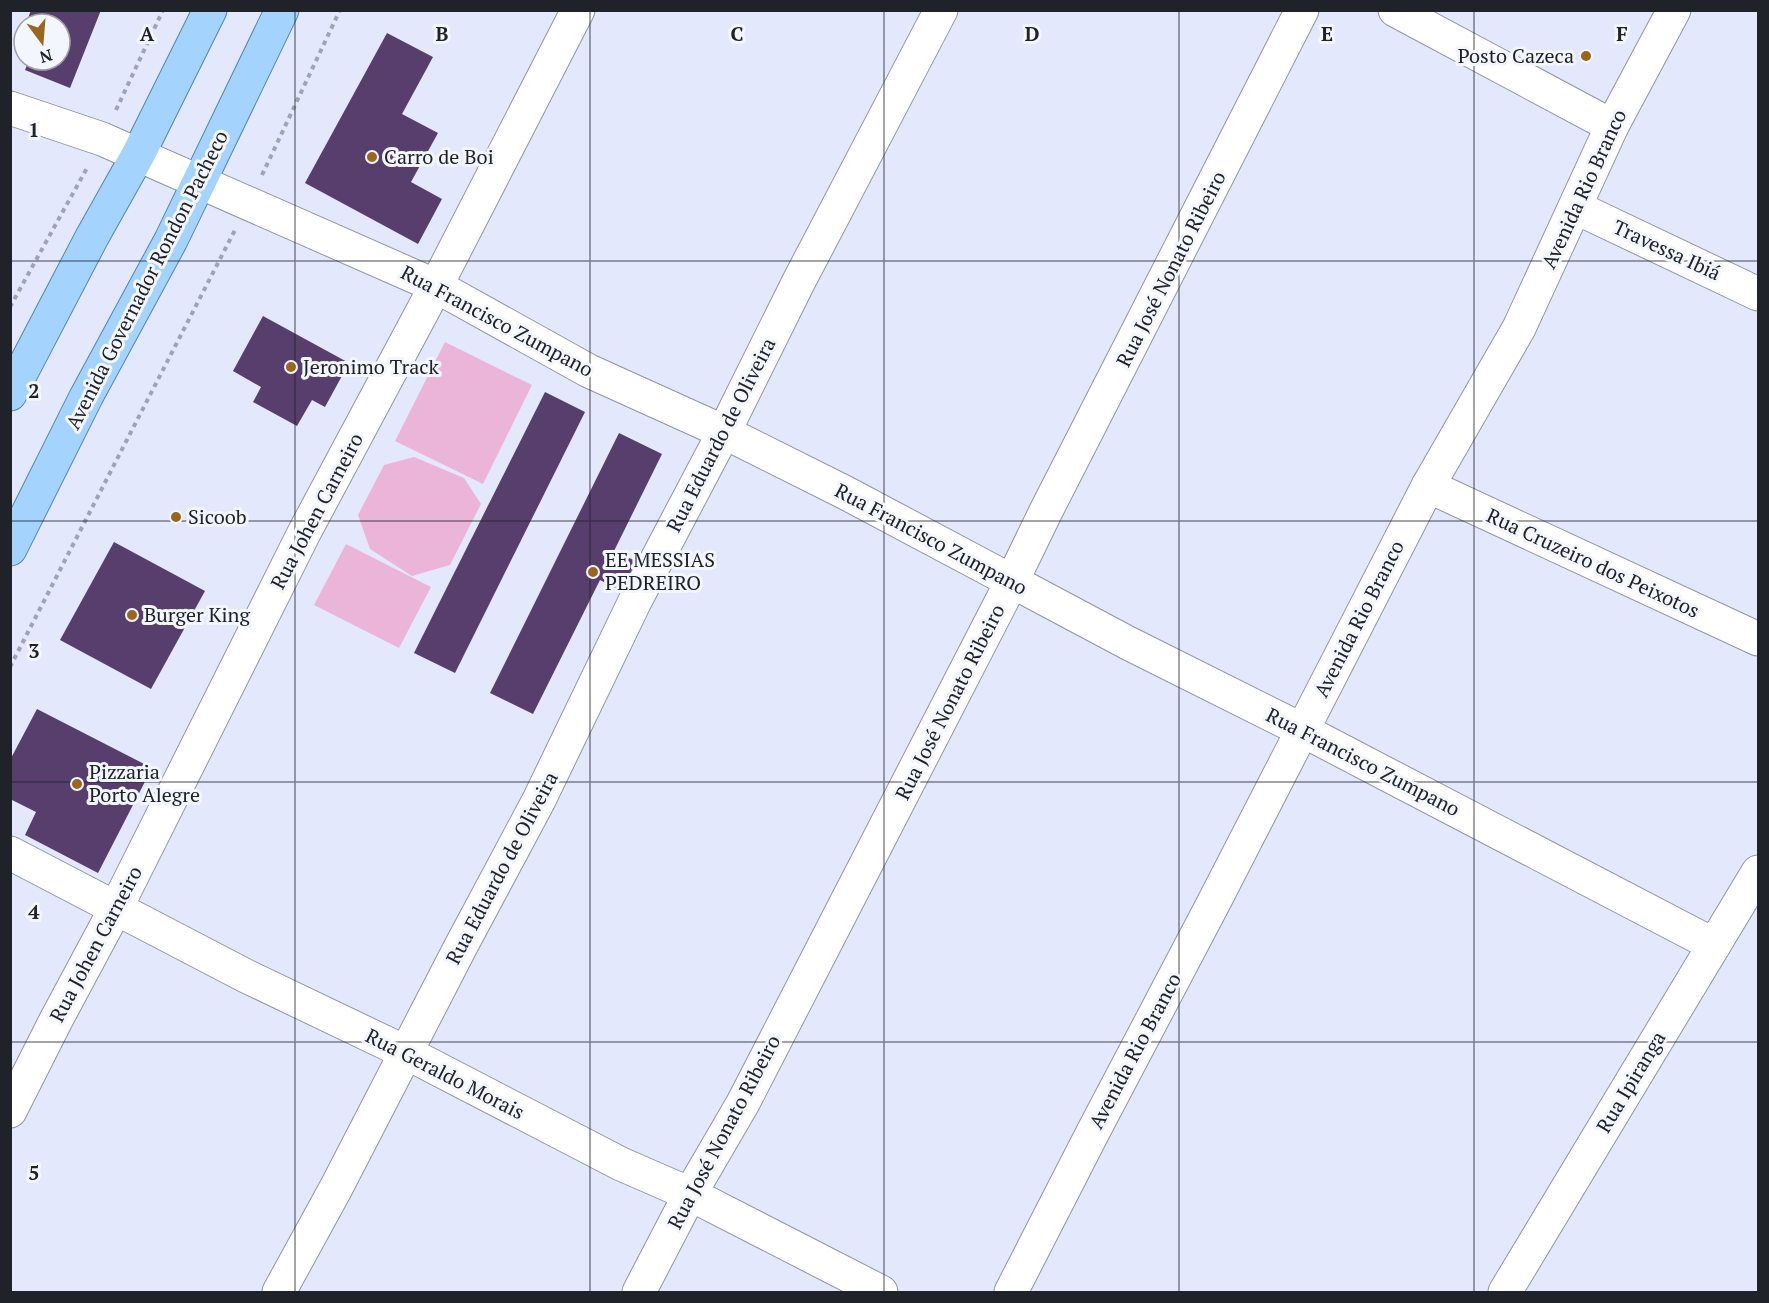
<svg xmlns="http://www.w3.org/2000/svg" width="1769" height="1303" viewBox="0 0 1769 1303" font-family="'PT Serif',serif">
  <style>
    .pitch { fill: #ebb5d9 }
    .building { fill: #573e6d }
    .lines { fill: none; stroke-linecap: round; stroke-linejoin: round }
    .minor-casing { stroke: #9194a8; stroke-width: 35 }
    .primary-casing { stroke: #4f84b3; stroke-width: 35 }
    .path { stroke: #9fa3b3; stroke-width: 4; stroke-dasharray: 4.5 4.5; stroke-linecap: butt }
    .minor { stroke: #fff; stroke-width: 33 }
    .primary { stroke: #a4d4fe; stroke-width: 33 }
    .grid { fill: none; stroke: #202229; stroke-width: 1.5; stroke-opacity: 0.55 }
    .poi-dot { fill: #9a661c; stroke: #f4f6fe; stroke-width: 2 }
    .labels { text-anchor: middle; stroke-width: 6; stroke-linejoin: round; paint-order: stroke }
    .poi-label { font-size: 20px; fill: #202229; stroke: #f4f6fe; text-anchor: start }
    .street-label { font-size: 20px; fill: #202229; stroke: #f4f6fe }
    .grid-label { font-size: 20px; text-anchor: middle; font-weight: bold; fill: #202229; stroke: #f4f6fe; stroke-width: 6; stroke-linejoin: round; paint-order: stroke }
  </style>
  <rect width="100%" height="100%" fill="#e4e8fd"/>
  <g class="pitch">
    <polygon points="445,342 532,385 483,484 395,441"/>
    <polygon points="414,457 464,478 481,504 450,565 412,576 370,549 358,515 384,465"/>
    <polygon points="346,544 431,587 399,648 314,605"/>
  </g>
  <g class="building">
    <polygon points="31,10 101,10 70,88 25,70 29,60 60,60 60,24 26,24"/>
    <polygon points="387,33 433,57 402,114 438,133 411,182 442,199 418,244 305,183"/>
    <polygon points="263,316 349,363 325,407 312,400 297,426 253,402 261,387 233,371"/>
    <polygon points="545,392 585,412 455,673 414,653"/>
    <polygon points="619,433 662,454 614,551 640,563 625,593 600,580 533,714 490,693"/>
    <polygon points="114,542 205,591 151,689 60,640"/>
    <polygon points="37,709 152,768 98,873 25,835 36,812 10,799 10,760"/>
  </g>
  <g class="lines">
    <g class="minor-casing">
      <g id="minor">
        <polyline points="1395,10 1612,126"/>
        <polyline points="10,108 102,139 436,286 589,371 724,432 846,493 1128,643 1302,730 1714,945"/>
        <polyline points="1575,207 1758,294"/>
        <polyline points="1428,486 1758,639"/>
        <polyline points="10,853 246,976 407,1053 621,1164 690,1194 881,1292"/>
        <polyline points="10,1111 56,1020 116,908 305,531 436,286 578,10"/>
        <polyline points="279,1292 336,1188 461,946 539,800 635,601 724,432 799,281 941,10"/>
        <polyline points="639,1292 690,1194 743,1103 1012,581 1046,511 1302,10"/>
        <polyline points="1011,1292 1093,1132 1214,902 1428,486 1519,328 1612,126 1674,10"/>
        <polyline points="1505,1292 1758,872"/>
      </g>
    </g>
    <g class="primary-casing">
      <g id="primary">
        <polyline points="10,394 92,237 138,155 210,10"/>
        <polyline points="10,549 86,397 171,240 282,10"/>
      </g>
    </g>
    <g class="path">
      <polyline points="116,110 163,10"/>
      <polyline points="262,175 340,10"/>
      <polyline points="10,307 87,168"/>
      <polyline points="10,667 235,230"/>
    </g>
    <use href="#minor" class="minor"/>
    <use href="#primary" class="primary"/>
  </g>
  <path class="grid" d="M295,10V1292M590,10V1292M884,10V1292M1179,10V1292M1474,10V1292M10,261H1758M10,521H1758M10,782H1758M10,1042H1758"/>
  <g class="poi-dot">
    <circle cx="1586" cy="56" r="6"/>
    <circle cx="372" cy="157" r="6"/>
    <circle cx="291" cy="367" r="6"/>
    <circle cx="176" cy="517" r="6"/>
    <circle cx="593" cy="572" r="6"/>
    <circle cx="132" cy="615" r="6"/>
    <circle cx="77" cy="784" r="6"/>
  </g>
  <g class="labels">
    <g class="poi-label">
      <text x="1574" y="63" text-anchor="end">Posto Cazeca</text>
      <text x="384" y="164">Carro de Boi</text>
      <text x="303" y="374">Jeronimo Track</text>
      <text x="188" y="524">Sicoob</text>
      <text x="605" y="567">EE MESSIAS<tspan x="605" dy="23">PEDREIRO</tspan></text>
      <text x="144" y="622">Burger King</text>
      <text x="89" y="779">Pizzaria<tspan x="89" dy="23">Porto Alegre</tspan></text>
    </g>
    <g class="street-label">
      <text transform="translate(1584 189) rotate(-65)" y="7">Avenida Rio Branco</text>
      <text transform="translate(1667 250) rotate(25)" y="7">Travessa Ibiá</text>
      <text transform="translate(1171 269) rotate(-63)" y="7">Rua José Nonato Ribeiro</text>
      <text transform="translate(147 280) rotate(-63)" y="7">Avenida Governador Rondon Pacheco</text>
      <text transform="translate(497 321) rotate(28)" y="7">Rua Francisco Zumpano</text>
      <text transform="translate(721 435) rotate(-63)" y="7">Rua Eduardo de Oliveira</text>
      <text transform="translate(317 511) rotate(-62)" y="7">Rua Johen Carneiro</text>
      <text transform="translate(931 539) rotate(28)" y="7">Rua Francisco Zumpano</text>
      <text transform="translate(1593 563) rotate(25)" y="7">Rua Cruzeiro dos Peixotos</text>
      <text transform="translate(1359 619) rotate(-63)" y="7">Avenida Rio Branco</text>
      <text transform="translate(950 702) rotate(-63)" y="7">Rua José Nonato Ribeiro</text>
      <text transform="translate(1363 762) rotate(27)" y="7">Rua Francisco Zumpano</text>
      <text transform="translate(502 868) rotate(-62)" y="7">Rua Eduardo de Oliveira</text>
      <text transform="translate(96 944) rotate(-62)" y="7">Rua Johen Carneiro</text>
      <text transform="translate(1135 1051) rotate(-62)" y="7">Avenida Rio Branco</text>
      <text transform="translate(445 1074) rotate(27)" y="7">Rua Geraldo Morais</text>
      <text transform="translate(1631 1082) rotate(-59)" y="7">Rua Ipiranga</text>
      <text transform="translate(724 1132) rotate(-62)" y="7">Rua José Nonato Ribeiro</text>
    </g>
  </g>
  <g class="grid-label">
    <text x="147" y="41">A</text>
    <text x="442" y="41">B</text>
    <text x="737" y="41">C</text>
    <text x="1032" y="41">D</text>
    <text x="1327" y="41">E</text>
    <text x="1622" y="41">F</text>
    <text x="34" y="137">1</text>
    <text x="34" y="398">2</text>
    <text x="34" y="658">3</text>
    <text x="34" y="919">4</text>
    <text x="34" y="1180">5</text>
  </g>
  <rect width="1769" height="1303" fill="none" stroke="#202229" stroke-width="24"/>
  <g transform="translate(42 42) rotate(164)"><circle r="28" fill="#f4f6fe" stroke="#9fa1a9" stroke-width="1.5"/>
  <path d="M0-4.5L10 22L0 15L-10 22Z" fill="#9a661c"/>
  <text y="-9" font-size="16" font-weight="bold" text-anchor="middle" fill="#202229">N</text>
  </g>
</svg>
